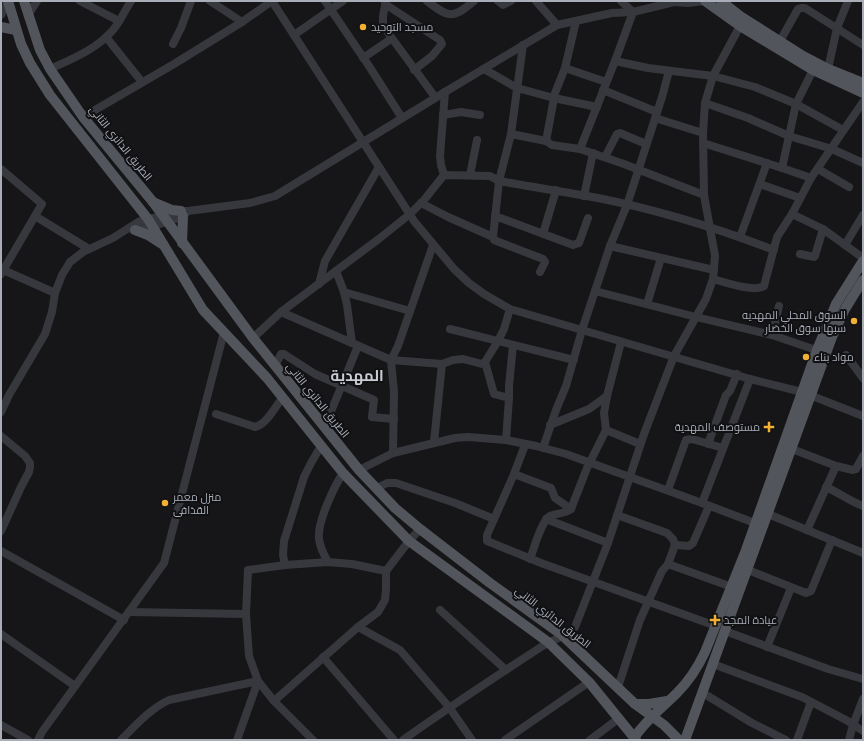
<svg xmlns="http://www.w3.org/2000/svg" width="864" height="741" viewBox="0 0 864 741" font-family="'IBM Plex Sans',Cairo,sans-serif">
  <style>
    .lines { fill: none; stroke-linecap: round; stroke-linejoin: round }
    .minor { stroke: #37383d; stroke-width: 8 }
    .major { stroke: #53555c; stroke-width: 10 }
    .poi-dot { fill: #f2b134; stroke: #111113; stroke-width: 1.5 }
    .labels { text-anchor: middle; stroke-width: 4; stroke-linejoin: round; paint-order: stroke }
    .poi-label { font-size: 11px; fill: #a8adb8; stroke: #111113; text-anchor: start }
    .street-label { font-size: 11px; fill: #a8adb8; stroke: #111113 }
    .district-label { font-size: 15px; font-weight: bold; fill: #c9ccd4; stroke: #111113 }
  </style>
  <rect width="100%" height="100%" fill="#161618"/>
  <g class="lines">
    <g class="minor">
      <polyline points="80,1 119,21"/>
      <polyline points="210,1 242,22 272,1"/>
      <polyline points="272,1 414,221 454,269 469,283 484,294 510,309 750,379 802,392 863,416"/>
      <polyline points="325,1 369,66 402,118"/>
      <polyline points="386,1 383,16 383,26 435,97"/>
      <path d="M427,1C449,18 453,19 474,1"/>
      <polyline points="498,1 503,5 511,1"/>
      <polyline points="536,1 557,25"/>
      <polyline points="385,4 440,40 442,44 432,56 414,70"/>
      <polyline points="1,15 6,7 7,1"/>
      <polyline points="28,15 37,1"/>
      <polyline points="576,21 565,68 606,82"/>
      <polyline points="294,35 343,1"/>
      <polyline points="106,37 142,82"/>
      <polyline points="780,41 798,9 801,8 805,8 863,45"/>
      <polyline points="173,44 181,28 191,1"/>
      <polyline points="523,45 511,134 499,181 493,237 494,240 499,242 543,259 545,262 540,272"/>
      <polyline points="363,58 391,39"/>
      <polyline points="615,61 648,68 713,76 755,87 796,104 843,130"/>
      <path d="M50,69C72,59 97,49 113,30C120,22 125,10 131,1"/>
      <polyline points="484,69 517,88 554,98 597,107"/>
      <polyline points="828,69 837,28 848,1"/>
      <polyline points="603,90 657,112"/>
      <polyline points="705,103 748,118 789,136 832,149 863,163"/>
      <polyline points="443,115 461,112 480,115"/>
      <polyline points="83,117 174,64 242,22"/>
      <polyline points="655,118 703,133"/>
      <polyline points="511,134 546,141 552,145 580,149 624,164 704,195"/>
      <polyline points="546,141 555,93 565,68"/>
      <polyline points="703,143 782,168 811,178"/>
      <polyline points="580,149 615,61 633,12 621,1"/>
      <polyline points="605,157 617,134 620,133 646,144"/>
      <polyline points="782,168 796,104 813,70"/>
      <polyline points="1,169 42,204 1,274"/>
      <polyline points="818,169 849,187"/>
      <polyline points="444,175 441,165 440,156 445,92"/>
      <polyline points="470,175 477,140"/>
      <polyline points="760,184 800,198"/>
      <polyline points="584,196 593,153"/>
      <polyline points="421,203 448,217 493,237"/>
      <polyline points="792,214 823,229 863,258"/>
      <polyline points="35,216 89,249"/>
      <polyline points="495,216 573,245 579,243 588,218"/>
      <path d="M133,230C145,228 178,221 186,213"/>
      <polyline points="543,234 556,190"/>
      <polyline points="740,237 767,163"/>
      <polyline points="845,245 863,215"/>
      <polyline points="610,246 714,270"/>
      <polyline points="800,254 814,257 815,256 823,229"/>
      <polyline points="1,269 55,293"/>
      <polyline points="336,271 344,292 347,305 352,343"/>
      <path d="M713,279C724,282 755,293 764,286L777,237L792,214L811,178L863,102"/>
      <polyline points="319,284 325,261 379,167"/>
      <polyline points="595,291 696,317 772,335 822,352"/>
      <polyline points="344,292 410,311"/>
      <polyline points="647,304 661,258"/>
      <polyline points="281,312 391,360 442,364 453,360 463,359 482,364 485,362 498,341 504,329 510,309"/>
      <polyline points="450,329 574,360"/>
      <polyline points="772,335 779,306"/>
      <path d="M253,338L281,312L380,238L410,214L424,200L444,175L490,176L499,181C532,187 566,192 598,198C658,210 717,228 774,250"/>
      <polyline points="846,355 863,378"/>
      <polyline points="485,362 494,394 509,398 506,440"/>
      <polyline points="275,366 281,354 284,354 315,374 374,400 372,417 394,419"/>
      <polyline points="509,398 509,386 513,345"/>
      <polyline points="1,412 9,395 45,334 52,312 55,293 62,275 70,262 83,252 113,238 138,222 181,211 188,211 250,203 275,196 445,92 557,25 612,13 633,12 674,2 688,3 704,1"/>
      <path d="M216,414L255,427C267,424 275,407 283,397"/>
      <polyline points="550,425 589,409 607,396"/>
      <polyline points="325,426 358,346"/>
      <polyline points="606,430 640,444"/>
      <polyline points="1,436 25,456 30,463 30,467 29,472 21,487 1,531"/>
      <polyline points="434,442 442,364"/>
      <polyline points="708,444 726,395 730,391 737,374"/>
      <polyline points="525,445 514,474 487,535 487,541 541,563 716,626"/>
      <polyline points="543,448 556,410 566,386 582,330 610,246 627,205 662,97 669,71"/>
      <polyline points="792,449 836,466 807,530"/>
      <polyline points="393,453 394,392 391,360 398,346 433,245"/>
      <polyline points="836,466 853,470 856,469 863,456"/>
      <polyline points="359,470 393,453 455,438 468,437 506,440 536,446 566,454 702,503 760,525"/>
      <polyline points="514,474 551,488 555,498 571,509"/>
      <path d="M826,487C839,493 850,501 863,506"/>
      <polyline points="377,488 387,483 396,483 455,503 494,519"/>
      <polyline points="668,490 686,440 692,439 723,448"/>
      <polyline points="702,503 750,379"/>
      <polyline points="768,514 863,553"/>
      <polyline points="617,515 667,533 673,539 675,545"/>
      <polyline points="546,519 608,543"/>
      <polyline points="1,551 124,620"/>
      <path d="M530,559C534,549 541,521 550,516C557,513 565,514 571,509L587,468L606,430L604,413L607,396L621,342"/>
      <path d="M328,562C324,555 320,547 319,539C317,522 334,487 343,473"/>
      <polyline points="668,564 732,587"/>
      <polyline points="285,565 283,555 284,541 304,477 311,463 321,446"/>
      <polyline points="748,570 806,593 811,591 832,540"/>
      <polyline points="440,610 506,670"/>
      <polyline points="129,612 246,614"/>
      <polyline points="358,627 400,650 449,707 472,740"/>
      <polyline points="725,631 828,669 863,679"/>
      <polyline points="1,634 75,686"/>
      <polyline points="767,647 791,588"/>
      <polyline points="323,657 394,740"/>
      <polyline points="713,664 802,697 846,720 863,731"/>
      <polyline points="618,687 640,620 662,571 668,564 675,545 689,546 693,543 709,506"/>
      <polyline points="703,693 721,704 752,723 786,740"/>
      <polyline points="274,701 358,627 378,612 385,600 386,589 386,571 409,541 420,529"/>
      <polyline points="1,725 28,740"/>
      <polyline points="38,740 42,732 164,563 224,332"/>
      <path d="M121,740C136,725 150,709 169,700L258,681L274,701L313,740"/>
      <polyline points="237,740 258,681 249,656 246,614 248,570 285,565 328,562 352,564 386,571"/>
      <path d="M403,740C448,708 495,677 541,647C551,641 568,635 575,627L608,543L644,434L674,356L706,299L713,279L715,256L704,195L703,133L705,103L713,76L740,26"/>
      <polyline points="505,740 589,682"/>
      <polyline points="590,740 618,719"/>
      <polyline points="797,740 811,702"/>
      <polyline points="849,740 853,725 863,699"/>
    </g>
    <g class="major">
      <polyline points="8,1 21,44 30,63 50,95 148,219 203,310 267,378 343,473 409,541 548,642 589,682 636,740"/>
      <polyline points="24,1 40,50 50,69 83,117 153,202 253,338 359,470 395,508 420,529 490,583 562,635 635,704 664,725 679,740"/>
      <polyline points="705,1 740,26 813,70 863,93"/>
      <polyline points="721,1 740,16 803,56 828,69 863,83"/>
      <polyline points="1,27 16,30"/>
      <polyline points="153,202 172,210 181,211"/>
      <polyline points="135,230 148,235 162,244"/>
      <polyline points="182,243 183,216"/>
      <polyline points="635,704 649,704 667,701"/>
      <path d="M634,738C646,720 662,708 677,693C689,681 698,667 705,652L746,550L817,350L836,304L863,261"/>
      <polyline points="685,740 832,337 845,309 863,280"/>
    </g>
  </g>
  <g class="poi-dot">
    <circle cx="363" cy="27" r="4"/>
    <circle cx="854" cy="321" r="4"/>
    <circle cx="806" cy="357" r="4"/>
    <path d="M767 421h4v4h4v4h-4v4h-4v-4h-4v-4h4z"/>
    <circle cx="165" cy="503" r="4"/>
    <path d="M713 614h4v4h4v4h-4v4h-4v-4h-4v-4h4z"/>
  </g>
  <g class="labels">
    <g class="poi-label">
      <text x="371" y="31">مسجد التوحيد</text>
      <text x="846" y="319" text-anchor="end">السوق المحلي المهديه<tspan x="846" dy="13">سبها سوق الخضار</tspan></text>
      <text x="814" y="361">مواد بناء</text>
      <text x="760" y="431" text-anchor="end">مستوصف المهدية</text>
      <text x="173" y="501">منزل معمر<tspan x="173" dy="13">القذافى</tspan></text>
      <text x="724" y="624">عيادة المجد</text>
    </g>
    <g class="street-label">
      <text transform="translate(121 143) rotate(51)" y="4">الطريق الدائري الثاني</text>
      <text transform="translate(318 400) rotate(51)" y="4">الطريق الدائري الثاني</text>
      <text transform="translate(553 617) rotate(38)" y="4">الطريق الدائري الثاني</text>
    </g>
    <g class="district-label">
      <text x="357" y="381">المهدية</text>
    </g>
  </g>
  <rect width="864" height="741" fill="none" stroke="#a8adb8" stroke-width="4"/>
</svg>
